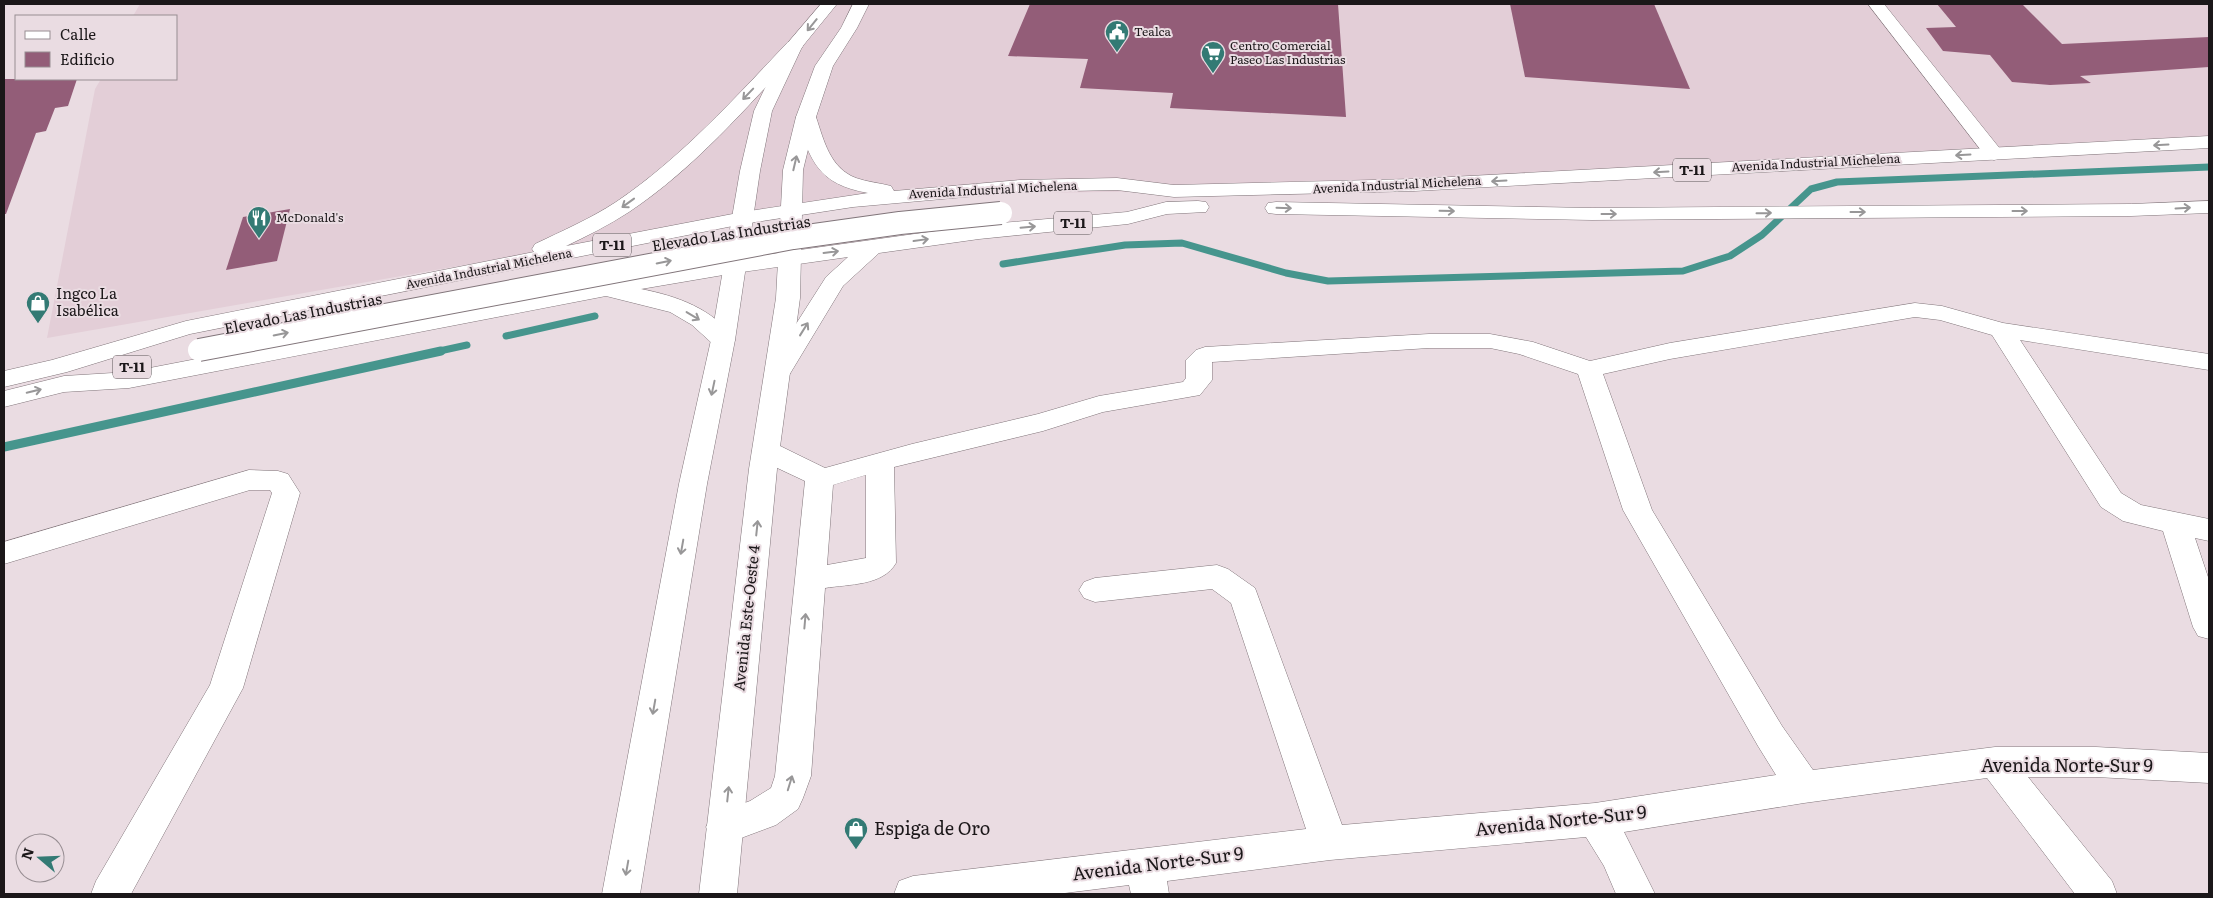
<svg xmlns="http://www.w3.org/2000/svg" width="2213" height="898" viewBox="0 0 2213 898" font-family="Literata,serif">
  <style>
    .built { fill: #e3ced7 }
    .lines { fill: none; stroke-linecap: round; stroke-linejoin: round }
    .stream-far1 { stroke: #46958d; stroke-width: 7 }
    .stream { stroke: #46958d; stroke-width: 9 }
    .building { fill: #935d78 }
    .street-casing { stroke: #81757a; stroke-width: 1 }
    .secondary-casing { stroke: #81757a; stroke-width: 1 }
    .primary-casing { stroke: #81757a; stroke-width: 1 }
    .street { fill: #fff; fill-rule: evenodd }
    .secondary { fill: #fff; fill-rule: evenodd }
    .primary { fill: #fff; fill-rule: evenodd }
    .primary-bridge-casing { stroke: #81757a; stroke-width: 24; stroke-linecap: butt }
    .primary-bridge { stroke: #fff; stroke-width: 22 }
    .oneway { stroke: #989798 }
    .labels { text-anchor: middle; stroke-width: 4; stroke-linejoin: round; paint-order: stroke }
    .far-poi-label { font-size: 12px; fill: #1b1719; stroke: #eadce2; text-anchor: start }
    .far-street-label { font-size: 12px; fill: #1b1719; stroke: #eadce2 }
    .shield { fill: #eadce2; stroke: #595255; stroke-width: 1 }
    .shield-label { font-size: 14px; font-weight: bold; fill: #1b1719 }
    .street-label { font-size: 15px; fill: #1b1719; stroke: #eadce2 }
    .poi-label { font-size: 15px; fill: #1b1719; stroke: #eadce2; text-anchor: start }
    .near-street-label { font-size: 18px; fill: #1b1719; stroke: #eadce2 }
    .near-poi-label { font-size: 18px; fill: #1b1719; stroke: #eadce2; text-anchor: start }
  </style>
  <rect width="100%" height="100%" fill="#eadce2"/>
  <polygon class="built" points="140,4 2209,4 2209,142 1174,191 907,195 533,253 47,338 95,89 101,79 176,79 176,16 133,16"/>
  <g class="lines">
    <g class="stream-far1">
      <polyline points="1003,264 1125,245 1182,243 1286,273 1328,281 1683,271 1730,256 1762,235 1811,189 1837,182 2209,167"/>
      <polyline points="506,336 595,316"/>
      <polyline points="435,352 467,345"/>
    </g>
    <polyline class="stream" points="4,447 441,351"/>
  </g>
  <g class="building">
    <polygon points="1030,4 1338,4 1346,117 1170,108 1173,93 1080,88 1088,59 1008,56"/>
    <polygon points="1510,4 1654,4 1690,89 1525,77"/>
    <polygon points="1937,4 2023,5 2062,44 2209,37 2209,67 2080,76 2091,83 2050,85 2012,82 1990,55 1943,51 1926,28 1956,27"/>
    <polygon points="4,79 77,79 68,106 55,108 46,131 36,133 6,214 4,214"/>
    <polygon points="290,209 277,261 226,270 243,217"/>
  </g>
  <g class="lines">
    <g class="street-casing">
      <g id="street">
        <polygon points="1868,4 1884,4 2001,150 2004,154 2001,158 1994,160 1987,158"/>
        <path d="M1915,303L1942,306L2003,323L2209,354V370L2020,340L2121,493L2141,505L2209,519V541L2195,538L2209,580V639L2198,636L2193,627L2163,531L2123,521L2101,507L1992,335L1940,320L1915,317L1670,359L1603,374L1652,510L1782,726L1813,770L1995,747H2096L2209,753V783L2096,777H2028L2112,881L2117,894H2075L1987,778L1804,803L1624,832L1655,894H1616L1604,866L1586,837L1330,860L1167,881L1169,894H1131L1129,885L1057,894H894L899,881L913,876L1306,829L1231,603L1212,589L1095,602L1084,598L1079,590L1084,582L1095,578L1217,565L1228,569L1255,588L1342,825L1595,803L1776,775L1758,746L1623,510L1578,374L1519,354L1490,348H1429L1212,362V380L1200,395L1103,412L1043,431L894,467L896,563C883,586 849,584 825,588L811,776L803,798L798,809L776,825L725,844L712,839L706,827L712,815L750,801L771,788L775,776L805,481L756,458L752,451L756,444L766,442L776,444L825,468L912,444L1038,414L1099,396L1183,382L1186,378V360L1196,350L1205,347L1429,334H1490L1533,342L1590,361L1670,343ZM866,475V558L827,565L833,485Z"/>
        <polygon points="249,470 278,471 288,474 300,493 243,688 131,894 91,894 96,881 210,685 272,493 270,490 250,490 4,564 4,542"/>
      </g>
    </g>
    <g class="secondary-casing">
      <g id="secondary">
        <polygon points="821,4 837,4 802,47 772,111 760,171 735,340 707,484 640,894 602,894 679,484 711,340 740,171 754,111 785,46"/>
        <polygon points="853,4 869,4 857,28 833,66 816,117 803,170 800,298 777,469 737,894 699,894 749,469 776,298 783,170 796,117 815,66 841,28"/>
      </g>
    </g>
    <g class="primary-casing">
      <g id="primary">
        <path d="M794,41L800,42L803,46L800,50C747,107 695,168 629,212C609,225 587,236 566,246L743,212L868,193C818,184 811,162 796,117L799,113L806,111L813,113L816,117C824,141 830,168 856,178C867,182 880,183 891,186L894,191L1020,180L1117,178L1174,185L1414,179L2209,136V148L1414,191L1174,197L1117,190L1020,192L853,207L743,224L190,334L67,372L4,387V371L52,360L186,321L534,252L532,249L535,244C562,231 590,219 616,202C681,158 734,99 788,42Z"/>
        <path d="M1198,201L1206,202L1209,207L1206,212L1167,214L1128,224L979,239L879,253L843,286L788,377L779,379L770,377L766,371L826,277L848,257L735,273L641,289C677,296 714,309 735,340L732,345L723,347L714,345L692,325L670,312L606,296L129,388L64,392L4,407V391L64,376L129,372L523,296L735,259L979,225L1127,212L1166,202Z"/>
        <polygon points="2209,201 2209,213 2131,216 1592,220 1276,214 1268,213 1265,208 1268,203 1276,202 1592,208 2131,204"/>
      </g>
    </g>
    <use href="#street" class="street"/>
    <use href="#secondary" class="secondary"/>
    <use href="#primary" class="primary"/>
    <g class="primary-bridge-casing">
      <polyline id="primary-bridge" points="199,350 793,238 900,223 1001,213"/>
    </g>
    <use href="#primary-bridge" class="primary-bridge"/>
  </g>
  <defs><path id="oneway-shaft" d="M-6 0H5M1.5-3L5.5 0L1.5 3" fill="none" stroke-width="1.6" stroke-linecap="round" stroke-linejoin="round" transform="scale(1.25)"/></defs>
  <g class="oneway">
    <use href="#oneway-shaft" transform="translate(812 25) rotate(129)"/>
    <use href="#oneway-shaft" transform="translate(748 94) rotate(134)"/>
    <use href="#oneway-shaft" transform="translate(2161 145) rotate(177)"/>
    <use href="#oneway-shaft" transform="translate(1963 155) rotate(177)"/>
    <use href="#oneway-shaft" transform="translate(795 163) rotate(-77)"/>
    <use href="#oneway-shaft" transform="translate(1661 172) rotate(177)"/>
    <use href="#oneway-shaft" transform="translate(1499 181) rotate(177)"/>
    <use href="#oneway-shaft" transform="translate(628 203) rotate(144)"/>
    <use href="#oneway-shaft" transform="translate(1284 208) rotate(2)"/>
    <use href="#oneway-shaft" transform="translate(2183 208) rotate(-3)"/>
    <use href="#oneway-shaft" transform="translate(1447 211) rotate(1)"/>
    <use href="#oneway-shaft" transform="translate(2020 211)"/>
    <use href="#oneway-shaft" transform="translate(1858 212)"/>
    <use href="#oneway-shaft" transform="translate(1764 213) rotate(-1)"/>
    <use href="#oneway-shaft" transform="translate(1609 214)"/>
    <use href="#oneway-shaft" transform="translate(1028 227) rotate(-5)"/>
    <use href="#oneway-shaft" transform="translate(921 240) rotate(-8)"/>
    <use href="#oneway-shaft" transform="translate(831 252) rotate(-7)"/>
    <use href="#oneway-shaft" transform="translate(664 262) rotate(-11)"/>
    <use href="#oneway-shaft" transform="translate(693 316) rotate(31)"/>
    <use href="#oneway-shaft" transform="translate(804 329) rotate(-58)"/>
    <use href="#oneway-shaft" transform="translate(281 334) rotate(-11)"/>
    <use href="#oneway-shaft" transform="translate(713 388) rotate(102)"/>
    <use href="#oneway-shaft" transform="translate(34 391) rotate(-13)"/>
    <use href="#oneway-shaft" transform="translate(757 528) rotate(-84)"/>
    <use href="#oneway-shaft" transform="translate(682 547) rotate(100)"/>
    <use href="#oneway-shaft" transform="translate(805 621) rotate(-85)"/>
    <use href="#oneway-shaft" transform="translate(654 707) rotate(100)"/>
    <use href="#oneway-shaft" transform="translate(790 783) rotate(-73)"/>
    <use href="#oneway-shaft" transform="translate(728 794) rotate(-84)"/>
    <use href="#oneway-shaft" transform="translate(627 868) rotate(100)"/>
  </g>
  <defs>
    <g id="civic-pin" transform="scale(1.25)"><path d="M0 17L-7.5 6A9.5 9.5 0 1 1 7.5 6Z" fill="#337a74" stroke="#eadce2"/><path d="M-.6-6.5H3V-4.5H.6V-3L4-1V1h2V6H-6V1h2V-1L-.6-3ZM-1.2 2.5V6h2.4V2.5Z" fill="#fff"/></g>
    <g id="supermarket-pin" transform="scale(1.25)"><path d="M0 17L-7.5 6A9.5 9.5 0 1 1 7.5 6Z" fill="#337a74" stroke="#eadce2"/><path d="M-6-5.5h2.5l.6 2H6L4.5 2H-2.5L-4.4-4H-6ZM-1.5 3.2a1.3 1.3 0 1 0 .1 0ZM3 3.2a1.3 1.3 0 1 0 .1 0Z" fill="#fff"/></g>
    <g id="restaurant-pin" transform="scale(1.25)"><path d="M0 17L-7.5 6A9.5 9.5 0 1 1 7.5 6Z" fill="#337a74" stroke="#eadce2"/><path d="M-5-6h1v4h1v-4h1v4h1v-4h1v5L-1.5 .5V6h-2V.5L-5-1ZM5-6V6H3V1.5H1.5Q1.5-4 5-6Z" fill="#fff"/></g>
    <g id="shop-pin" transform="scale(1.25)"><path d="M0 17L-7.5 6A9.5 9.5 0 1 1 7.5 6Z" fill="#337a74" stroke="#eadce2"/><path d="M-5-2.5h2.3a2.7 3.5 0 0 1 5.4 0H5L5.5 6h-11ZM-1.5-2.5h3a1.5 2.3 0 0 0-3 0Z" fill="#fff"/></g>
  </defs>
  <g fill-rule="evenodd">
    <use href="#civic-pin" x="1117" y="32"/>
    <use href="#supermarket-pin" x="1213" y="53"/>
    <use href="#restaurant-pin" x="259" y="218"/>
    <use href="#shop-pin" x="38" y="303"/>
    <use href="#shop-pin" x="856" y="829"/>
  </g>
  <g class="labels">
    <g class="far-poi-label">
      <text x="1134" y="36">Tealca</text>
      <text x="1230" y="50">Centro Comercial<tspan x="1230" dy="14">Paseo Las Industrias</tspan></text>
      <text x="276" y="222">McDonald's</text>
    </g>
    <g class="far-street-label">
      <text transform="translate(1816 163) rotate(-3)" y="4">Avenida Industrial Michelena</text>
      <text transform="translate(1397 185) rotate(-3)" y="4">Avenida Industrial Michelena</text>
      <text transform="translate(993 190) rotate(-3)" y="4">Avenida Industrial Michelena</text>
      <text transform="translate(489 269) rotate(-11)" y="4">Avenida Industrial Michelena</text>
    </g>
    <g class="shield">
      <rect x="1673" y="158.5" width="38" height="23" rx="4"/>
      <rect x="1054" y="211.5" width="38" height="23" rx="4"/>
      <rect x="593" y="233.5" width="38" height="23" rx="4"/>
      <rect x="113" y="355.5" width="38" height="23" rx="4"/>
    </g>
    <g class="shield-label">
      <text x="1692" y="175">T-11</text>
      <text x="1073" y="228">T-11</text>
      <text x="612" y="250">T-11</text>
      <text x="132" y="372">T-11</text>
    </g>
    <g class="street-label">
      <text transform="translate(731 234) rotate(-9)" y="5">Elevado Las Industrias</text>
      <text transform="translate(303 314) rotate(-11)" y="5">Elevado Las Industrias</text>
      <text transform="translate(747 618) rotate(-84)" y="5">Avenida Este-Oeste 4</text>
    </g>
    <g class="poi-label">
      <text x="56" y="299">Ingco La<tspan x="56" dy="17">Isabélica</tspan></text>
    </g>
    <g class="near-street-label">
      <text x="2067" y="772">Avenida Norte-Sur 9</text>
      <text transform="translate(1561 821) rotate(-6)" y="6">Avenida Norte-Sur 9</text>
      <text transform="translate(1158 864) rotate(-7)" y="6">Avenida Norte-Sur 9</text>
    </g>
    <g class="near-poi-label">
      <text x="874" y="835">Espiga de Oro</text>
    </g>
  </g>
  <rect width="2213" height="898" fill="none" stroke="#1b1719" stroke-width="10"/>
  <rect x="15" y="15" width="162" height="65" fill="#eadce2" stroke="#978d92"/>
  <rect x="25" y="31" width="25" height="8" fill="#ffffff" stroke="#978d92"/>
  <text x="60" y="40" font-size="15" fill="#1b1719">Calle</text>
  <rect x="25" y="52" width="25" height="15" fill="#935d78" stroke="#978d92"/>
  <text x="60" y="65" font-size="15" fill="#1b1719">Edificio</text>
  <g transform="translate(40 858) rotate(289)"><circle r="24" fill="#eadce2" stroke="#978d92"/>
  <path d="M0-4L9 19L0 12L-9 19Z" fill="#337a74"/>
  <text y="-8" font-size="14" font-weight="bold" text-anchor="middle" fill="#1b1719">N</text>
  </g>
</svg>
